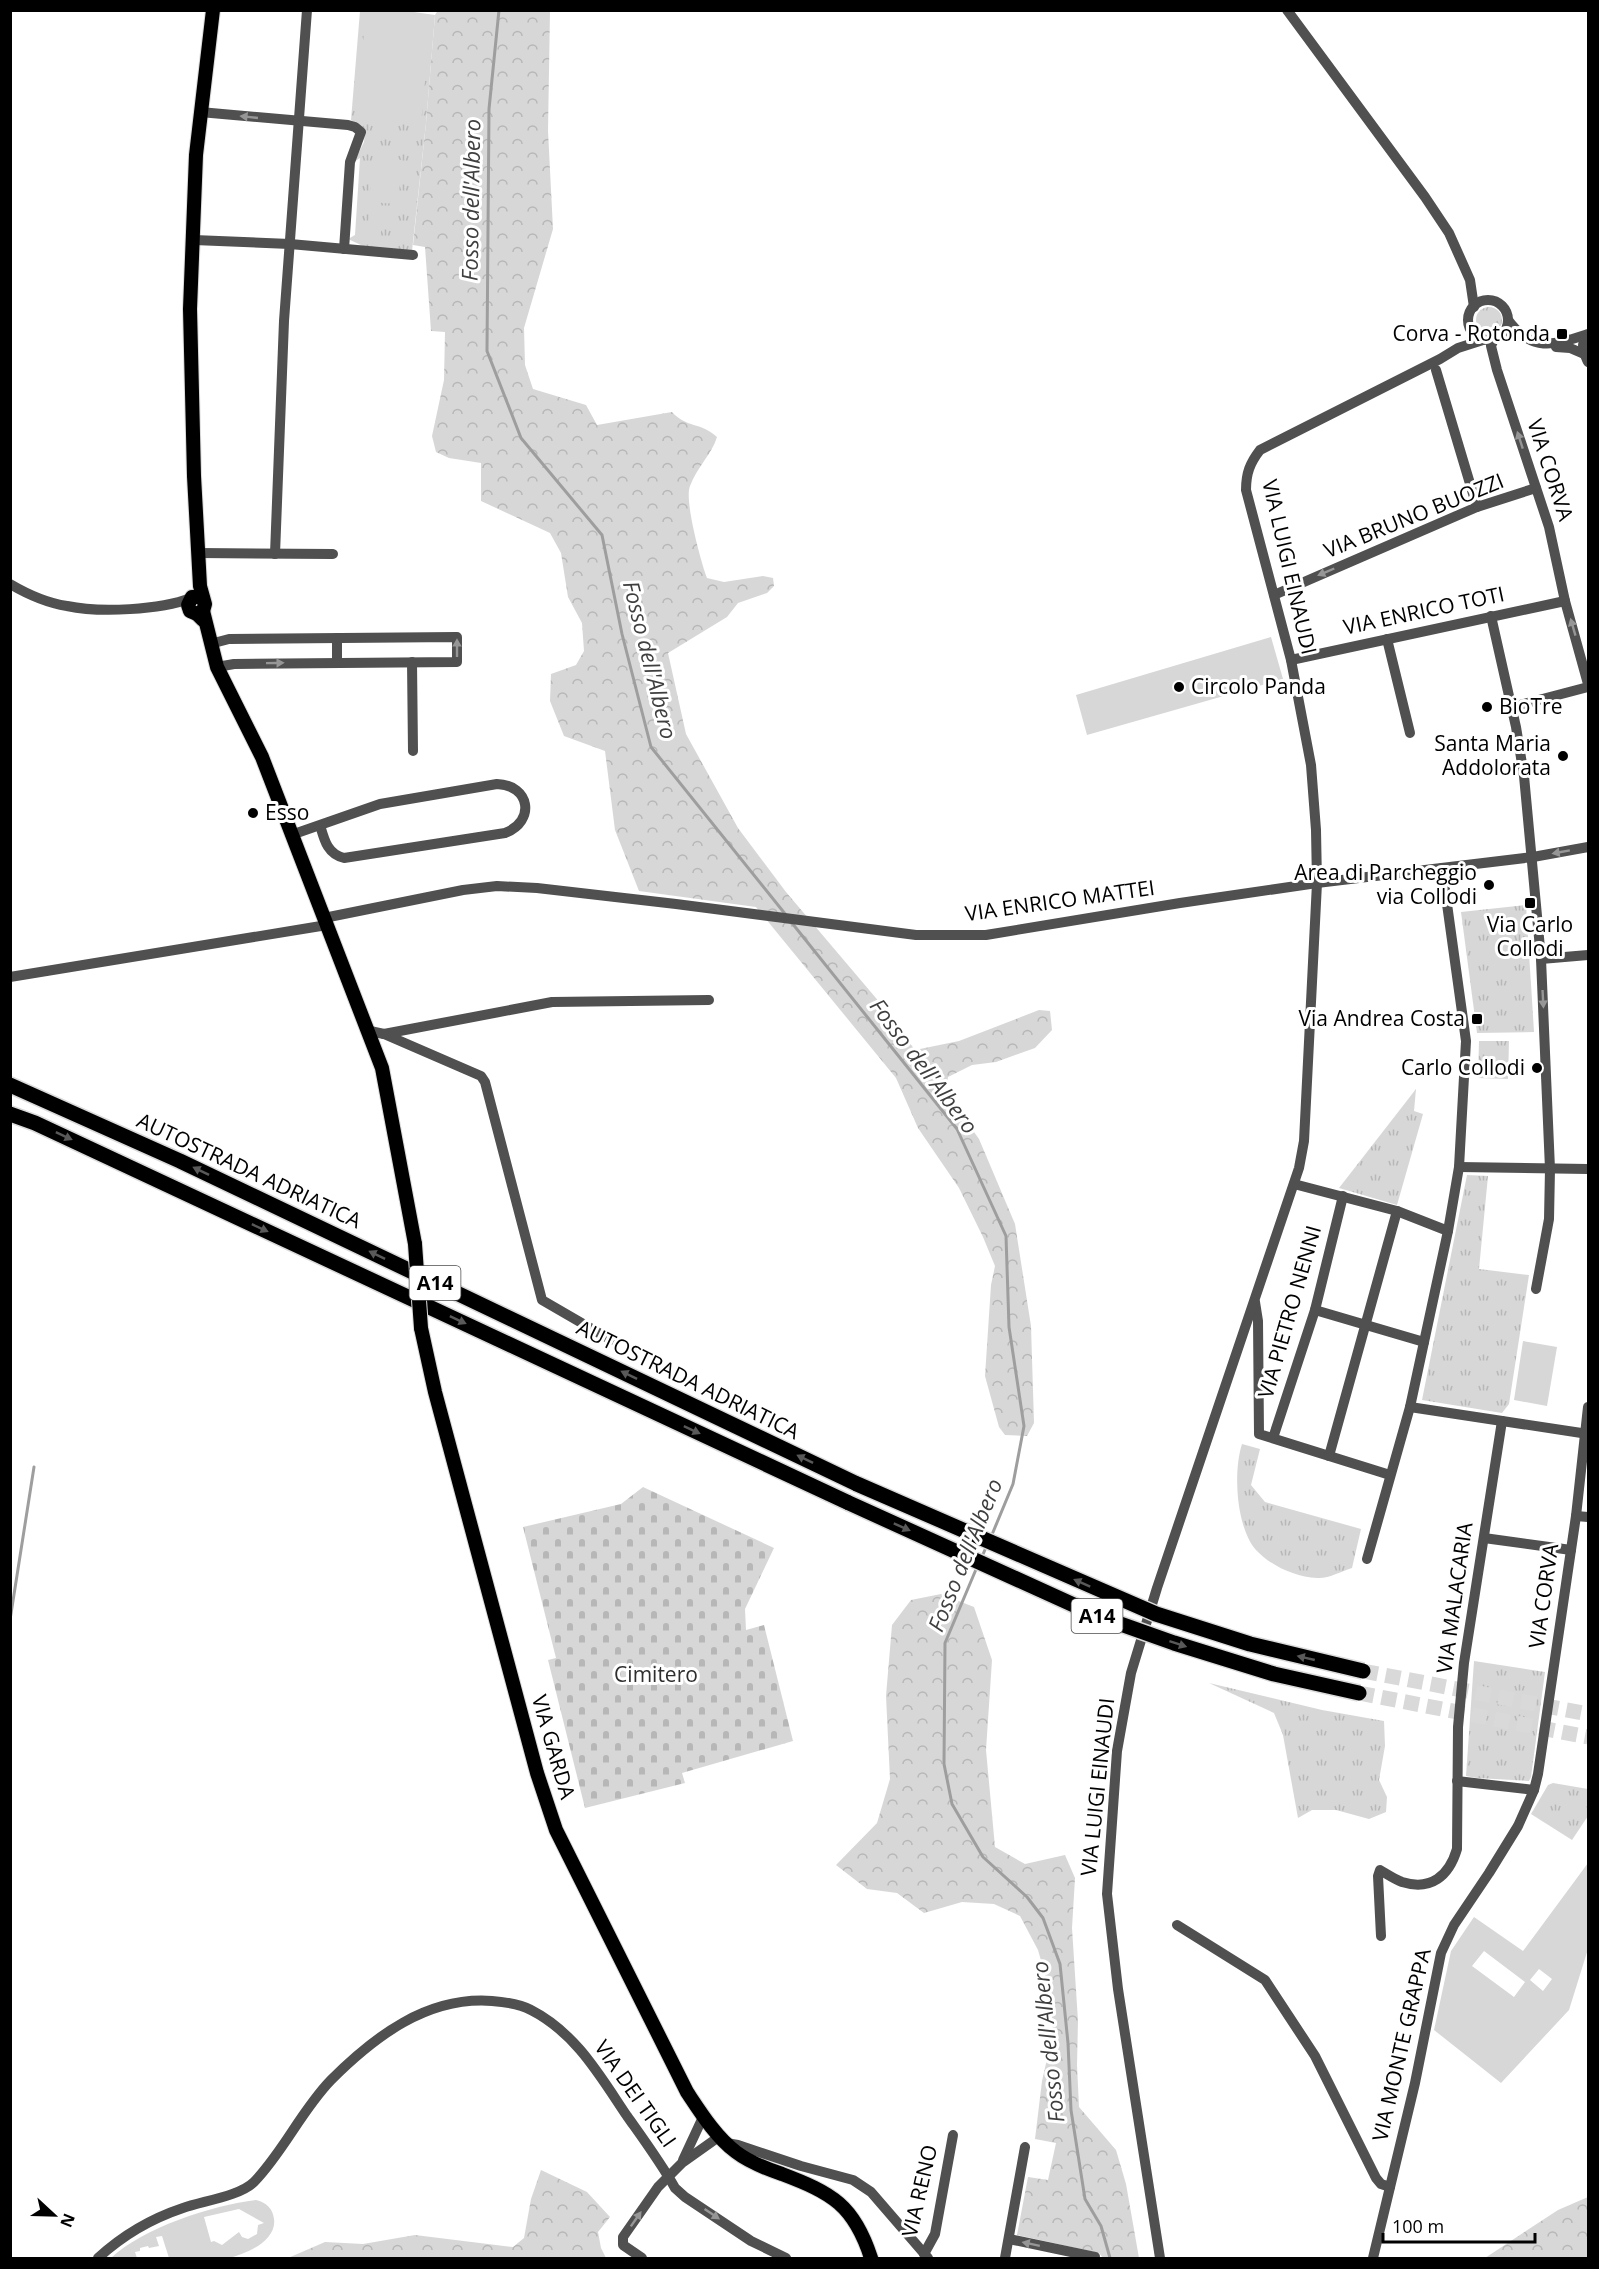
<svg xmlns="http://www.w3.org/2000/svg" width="1599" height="2269" viewBox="0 0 1599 2269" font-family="'Open Sans',sans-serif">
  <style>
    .grass { fill: url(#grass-tufts) }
    .forest { fill: url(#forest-crowns) }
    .cemetery { fill: url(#cemetery-stones) }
    .garden { fill: #d7d7d7; fill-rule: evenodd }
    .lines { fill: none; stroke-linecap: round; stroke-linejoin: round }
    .stream { stroke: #9e9e9e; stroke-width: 3 }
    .highway-tunnel { stroke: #d9d9d9; stroke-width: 15; stroke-dasharray: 15 8; stroke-linecap: butt }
    .major-casing { stroke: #dbdbdb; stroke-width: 16 }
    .highway-casing { stroke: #dbdbdb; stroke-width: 18 }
    .minor { stroke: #505050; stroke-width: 10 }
    .major { stroke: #000; stroke-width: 14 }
    .highway { stroke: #000; stroke-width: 15 }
    .major-bridge-casing { stroke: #dbdbdb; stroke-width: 16; stroke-linecap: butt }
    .highway-bridge-casing { stroke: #dbdbdb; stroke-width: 18; stroke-linecap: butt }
    .major-bridge { stroke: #000; stroke-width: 14 }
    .highway-bridge { stroke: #000; stroke-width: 15 }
    .oneway { fill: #969696 }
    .oneway2 { fill: #595959 }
    .poi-dot { fill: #000; stroke: #fff; stroke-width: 2 }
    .labels { text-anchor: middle; stroke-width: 6; stroke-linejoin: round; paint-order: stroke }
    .shield { fill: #fff; stroke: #4c4c4c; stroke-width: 1.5 }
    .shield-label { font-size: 20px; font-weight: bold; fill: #000 }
    .poi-label { font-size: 21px; fill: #000; stroke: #fff; text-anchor: end }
    .street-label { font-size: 21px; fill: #000; stroke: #fff }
    .park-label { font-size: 21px; fill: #2e2e2e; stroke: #fff }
    .water-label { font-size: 22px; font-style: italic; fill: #3f3f3f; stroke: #fff }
  </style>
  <defs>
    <pattern id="grass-tufts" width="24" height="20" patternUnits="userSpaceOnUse" patternTransform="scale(1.5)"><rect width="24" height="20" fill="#d7d7d7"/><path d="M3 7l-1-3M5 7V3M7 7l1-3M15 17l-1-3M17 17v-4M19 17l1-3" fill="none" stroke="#b7b7b7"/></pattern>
    <pattern id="forest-crowns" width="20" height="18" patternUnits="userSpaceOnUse" patternTransform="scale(1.5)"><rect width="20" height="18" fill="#d7d7d7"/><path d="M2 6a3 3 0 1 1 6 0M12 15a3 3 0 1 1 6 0" fill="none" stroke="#b7b7b7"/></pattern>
    <pattern id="cemetery-stones" width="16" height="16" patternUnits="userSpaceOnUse" patternTransform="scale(1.5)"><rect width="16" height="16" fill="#d7d7d7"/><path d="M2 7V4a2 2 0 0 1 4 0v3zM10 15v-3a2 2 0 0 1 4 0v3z" fill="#b7b7b7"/></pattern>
  </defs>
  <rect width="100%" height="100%" fill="#fff"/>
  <g class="grass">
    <polygon points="400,10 435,15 426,123 412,251 363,246 348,239 355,235 360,158 354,162 364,142 365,129 351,120 360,11"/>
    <circle cx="1489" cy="320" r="13"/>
    <polygon points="1526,905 1534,1032 1477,1033 1461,912"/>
    <polygon points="1479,1041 1509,1041 1508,1079 1478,1078"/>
    <polygon points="1416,1089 1414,1111 1423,1114 1397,1205 1339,1188"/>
    <polygon points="1467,1175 1488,1176 1479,1269 1529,1275 1509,1404 1502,1413 1422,1400"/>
    <path d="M1242,1444L1260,1449L1251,1485L1265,1502L1361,1529L1352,1568C1342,1571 1328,1579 1317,1578C1295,1577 1271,1566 1256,1550C1236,1527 1233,1472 1242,1444Z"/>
    <polygon points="1474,1661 1545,1672 1531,1777 1529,1781 1477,1778 1466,1776"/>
    <polygon points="1209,1683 1322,1710 1384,1721 1385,1746 1379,1780 1387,1797 1386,1812 1369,1819 1336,1810 1312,1810 1298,1818 1283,1735 1274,1713"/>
    <polygon points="1553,1783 1588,1789 1588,1816 1572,1840 1531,1814 1548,1785"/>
  </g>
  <g class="forest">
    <path d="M438,10L550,11L548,131L553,229L524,328L525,365L533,389L586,405L597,425L672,412C688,429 699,421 717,437C712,454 697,467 690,486C684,500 701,562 707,578L724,582L763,576L773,578L774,586L767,593L738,603L727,617L668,653L686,734L738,828L786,892L881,1004L915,1050L959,1041L1039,1010L1050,1011L1052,1030L1035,1048L996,1062L972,1065L948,1077L946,1093L979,1139L1015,1224L1031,1326L1034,1423L1027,1436L1005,1435L999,1427L985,1376L991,1285L995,1266L983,1237L959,1188L918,1128L896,1078L756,907L639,891L615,830L605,751L564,736L550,701L551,674L576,665L584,651L582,623L568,597L561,553L550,533L481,501V463L449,458L436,452L432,436L444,380L445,332L431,331L425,247L413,245L426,123L435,15Z"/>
    <polygon points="941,1594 974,1607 992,1660 986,1750 995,1847 1025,1864 1065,1855 1075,1878 1072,1928 1078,2021 1077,2065 1079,2107 1116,2150 1126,2184 1139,2258 1103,2258 1099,2253 1017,2235 1028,2177 1048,2180 1056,2143 1035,2139 1042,2081 1053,2033 1050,1992 1038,1950 1020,1916 994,1904 962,1902 924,1913 897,1893 867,1889 836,1865 877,1823 890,1779 886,1696 892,1625 911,1600"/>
    <polygon points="541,2170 587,2192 610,2217 598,2232 601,2248 606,2258 288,2258 325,2242 363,2244 415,2235 513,2247 524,2238 531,2199"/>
    <polygon points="1588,2197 1588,2258 1485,2258 1558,2210"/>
  </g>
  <polygon class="cemetery" points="643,1487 774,1548 745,1609 746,1630 764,1625 793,1741 682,1773 685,1783 585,1808 548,1660 556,1658 523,1527 621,1504"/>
  <g class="garden">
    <polygon points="366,11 431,16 421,124 356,118"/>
    <polygon points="373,157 402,160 398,204 369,202"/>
    <polygon points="370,207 383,209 380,244 366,243"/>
    <polygon points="1271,637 1283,679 1087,735 1076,695"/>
    <polygon points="1523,1341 1557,1347 1547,1406 1514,1400"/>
    <path d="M1588,1863V1949L1569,2010L1501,2083L1434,2030L1451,1951L1474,1917L1523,1951ZM1484,1951L1525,1982L1514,1997L1472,1966ZM1539,1969L1552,1979L1543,1991L1530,1980Z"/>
    <path d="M256,2200C266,2202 273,2209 274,2219C277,2240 247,2254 229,2258C211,2262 188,2259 169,2258L162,2236L156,2237L159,2246L149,2248L148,2246L140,2248V2251L135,2252L137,2258H111C143,2228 212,2205 256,2200ZM239,2209L264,2223L258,2225L257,2234L248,2239L242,2237L239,2232L222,2245L214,2241L211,2242L204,2217Z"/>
  </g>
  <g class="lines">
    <g class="stream">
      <polyline points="499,10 489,109 487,351 521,438 602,535 622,634 651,747 786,915"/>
      <polyline points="792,923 957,1129 1006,1236 1009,1327 1024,1426 1013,1484 991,1537"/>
      <polyline points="981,1559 987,1545"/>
      <polyline points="977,1567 945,1643 944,1764 952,1804 983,1857 1027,1897 1043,1918 1060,1964 1068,2043 1071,2110 1085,2199 1101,2226 1110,2258"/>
      <polyline points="10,1620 34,1467"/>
    </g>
    <g class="highway-tunnel">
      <polyline points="1363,1671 1588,1714"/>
      <polyline points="1359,1693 1588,1737"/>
    </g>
    <g class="major-casing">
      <g id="major">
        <polyline points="203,599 198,597 192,597 188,605 190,611 197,614 203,620"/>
        <polyline points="203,611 217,667 262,757 382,1068 415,1244"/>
        <polyline points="197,614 203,611 205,604 200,586 194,476 190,309 196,155 213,10"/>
        <path d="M421,1328L435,1392L537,1773L556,1830L687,2092C701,2113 716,2137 736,2152C749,2162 767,2169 782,2174C832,2193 854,2205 871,2258"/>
      </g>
    </g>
    <g class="highway-casing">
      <g id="highway">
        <polyline points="10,1085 180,1161 857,1484"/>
        <polyline points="10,1114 35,1123 849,1503"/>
      </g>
    </g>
    <g class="minor">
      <polyline points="1287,10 1425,197 1449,233 1470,280 1474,307"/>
      <polyline points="200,112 348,125 355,127 361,132 350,162 344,249"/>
      <polyline points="194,240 290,244 413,255"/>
      <circle cx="1488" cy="320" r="20"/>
      <path d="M1508,320C1532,353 1554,345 1588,334"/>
      <path d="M1588,337C1579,344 1584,353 1588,362"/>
      <polyline points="1494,339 1491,346 1497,370 1549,527 1565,601 1588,684"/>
      <polyline points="1556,347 1570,348 1584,354"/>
      <polyline points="1436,370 1477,507"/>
      <polyline points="199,553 333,554"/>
      <polyline points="275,554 284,321 307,10"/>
      <path d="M10,584C27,594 47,603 67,606C100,613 160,610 191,598"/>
      <polyline points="1274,595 1477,507 1536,488"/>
      <polyline points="1491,616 1516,727 1524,776 1541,959 1550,1169 1549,1219 1536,1289"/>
      <polyline points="337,638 337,663"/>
      <polyline points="1387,639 1410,733"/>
      <polyline points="210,644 229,639 457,637 457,662 234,664 217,667"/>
      <polyline points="1291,660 1565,601"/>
      <polyline points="412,662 413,751"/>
      <polyline points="1512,707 1588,687"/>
      <path d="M294,834L380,804L497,784C530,785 536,821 505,833L344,858C327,854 324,839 320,825"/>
      <polyline points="324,918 463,890 497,886 537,888 676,904 916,935 986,935 1180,903 1317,883 1533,857 1588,847"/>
      <polyline points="1541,959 1588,955"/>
      <polyline points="10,977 327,925"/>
      <polyline points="370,1031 384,1034 481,1076 485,1082 542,1300 611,1340"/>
      <polyline points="384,1034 552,1002 709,1000"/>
      <polyline points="1459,1167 1588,1169"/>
      <polyline points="1294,1184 1397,1211 1448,1231"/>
      <polyline points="1255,1302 1258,1321 1259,1434 1390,1475"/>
      <polyline points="1315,1310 1424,1342"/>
      <polyline points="1410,1407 1588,1434"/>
      <polyline points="1273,1438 1315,1310 1343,1196"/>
      <polyline points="1329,1456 1397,1211"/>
      <polyline points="1576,1516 1588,1517"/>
      <polyline points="1484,1538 1571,1550"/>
      <polyline points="1367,1559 1410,1407 1448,1231 1459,1167 1466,1041 1442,868"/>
      <polyline points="1457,1781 1534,1790"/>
      <polyline points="1177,1925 1265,1980 1315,2056 1376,2178 1381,2184 1390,2187"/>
      <path d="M1381,1936L1378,1876L1380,1870C1387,1874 1394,1879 1402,1882C1431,1891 1449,1876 1457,1849L1458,1727L1464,1663L1502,1421"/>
      <polyline points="726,2143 738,2145 801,2166 853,2180 871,2192 928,2258"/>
      <polyline points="683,2160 703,2117"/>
      <polyline points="1009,2239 1095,2257 1095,2258"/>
      <polyline points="924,2254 935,2234 953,2135"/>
      <path d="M98,2258C123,2235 150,2219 183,2208C203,2201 240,2196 254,2182C284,2151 301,2111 331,2080C374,2037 427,1996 492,2001C505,2002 520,2004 531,2010C576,2033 600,2076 627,2116C644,2140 661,2163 675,2188L685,2197L751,2241L786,2258"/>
      <polyline points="642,2258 623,2245 623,2237 658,2187 682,2163 720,2136"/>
      <polyline points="1005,2258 1025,2147"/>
      <path d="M1160,2258L1118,1989L1107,1894L1117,1751L1131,1673L1157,1588L1299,1168L1304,1141L1317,883L1316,830L1311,765L1291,660L1246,490C1246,473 1250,463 1260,450L1440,359L1458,348L1483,340"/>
      <polyline points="1373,2258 1415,2083 1441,1953 1454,1925 1489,1873 1518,1826 1534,1790 1538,1774 1576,1516 1588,1407"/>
    </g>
    <use href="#major" class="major"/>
    <use href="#highway" class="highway"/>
    <g class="major-bridge-casing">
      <polyline id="major-bridge" points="415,1244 421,1328"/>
    </g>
    <g class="highway-bridge-casing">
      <g id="highway-bridge">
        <polyline points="857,1484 1156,1614 1250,1644 1363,1671"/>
        <polyline points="849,1503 1098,1616 1174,1643 1274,1674 1359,1693"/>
      </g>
    </g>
    <use href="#major-bridge" class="major-bridge"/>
    <use href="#highway-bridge" class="highway-bridge"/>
  </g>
  <defs><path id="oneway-solid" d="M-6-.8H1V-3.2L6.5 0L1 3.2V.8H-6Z" transform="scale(1.5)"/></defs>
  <g class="oneway">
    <use href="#oneway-solid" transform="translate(249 117) rotate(-174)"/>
    <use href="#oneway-solid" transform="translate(1520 440) rotate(-108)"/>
    <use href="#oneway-solid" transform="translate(1326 572) rotate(157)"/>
    <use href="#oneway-solid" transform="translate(1573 627) rotate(-106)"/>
    <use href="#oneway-solid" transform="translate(457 648) rotate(-90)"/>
    <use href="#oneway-solid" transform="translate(275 663) rotate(-1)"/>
    <use href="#oneway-solid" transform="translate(1561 852) rotate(170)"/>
    <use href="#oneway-solid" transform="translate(1543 999) rotate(87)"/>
    <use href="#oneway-solid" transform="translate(712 2214) rotate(34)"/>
    <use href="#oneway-solid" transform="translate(636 2219) rotate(-55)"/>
    <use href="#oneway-solid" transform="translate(1031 2244) rotate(-168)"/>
  </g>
  <g class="oneway2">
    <use href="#oneway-solid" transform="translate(64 1136) rotate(25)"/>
    <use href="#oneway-solid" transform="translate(201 1171) rotate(-154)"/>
    <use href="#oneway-solid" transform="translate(260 1228) rotate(25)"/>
    <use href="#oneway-solid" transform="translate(377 1255) rotate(-154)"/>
    <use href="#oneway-solid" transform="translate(458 1320) rotate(25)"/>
    <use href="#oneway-solid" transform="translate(629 1375) rotate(-154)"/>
    <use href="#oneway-solid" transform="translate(692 1430) rotate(25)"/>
    <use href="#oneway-solid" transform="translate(805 1459) rotate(-154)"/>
    <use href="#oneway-solid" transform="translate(902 1527) rotate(24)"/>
    <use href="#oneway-solid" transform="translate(1082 1583) rotate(-156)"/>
    <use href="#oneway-solid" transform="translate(1178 1644) rotate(18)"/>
    <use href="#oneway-solid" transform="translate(1306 1658) rotate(-167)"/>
  </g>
  <g class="poi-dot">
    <rect x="1556" y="328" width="12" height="12" rx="3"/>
    <circle cx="1179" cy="687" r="6"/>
    <circle cx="1487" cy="707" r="6"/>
    <circle cx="1563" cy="756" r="6"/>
    <circle cx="253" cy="813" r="6"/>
    <circle cx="1489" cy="885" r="6"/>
    <rect x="1524" y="897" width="12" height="12" rx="3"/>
    <rect x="1471" y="1013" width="12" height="12" rx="3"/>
    <circle cx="1537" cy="1068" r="6"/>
  </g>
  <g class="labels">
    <g class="shield">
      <rect x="409.5" y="1266" width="51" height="34" rx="4.5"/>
      <rect x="1071.5" y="1599" width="51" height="34" rx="4.5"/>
    </g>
    <g class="shield-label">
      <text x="435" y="1290">A14</text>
      <text x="1097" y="1623">A14</text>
    </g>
    <g class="poi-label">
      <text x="1550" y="341">Corva - Rotonda</text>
      <text x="1191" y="694" text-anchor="start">Circolo Panda</text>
      <text x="1499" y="714" text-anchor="start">BioTre</text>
      <text x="1551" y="751">Santa Maria<tspan x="1551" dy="24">Addolorata</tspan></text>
      <text x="265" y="820" text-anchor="start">Esso</text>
      <text x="1477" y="880">Area di Parcheggio<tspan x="1477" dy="24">via Collodi</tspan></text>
      <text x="1530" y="932" text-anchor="middle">Via Carlo<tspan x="1530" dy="24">Collodi</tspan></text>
      <text x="1465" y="1026">Via Andrea Costa</text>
      <text x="1525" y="1075">Carlo Collodi</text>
    </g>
    <g class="street-label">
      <text transform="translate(1550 470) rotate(72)" y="7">VIA CORVA</text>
      <text transform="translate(1414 516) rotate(-22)" y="7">VIA BRUNO BUOZZI</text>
      <text transform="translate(1289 567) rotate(77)" y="7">VIA LUIGI EINAUDI</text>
      <text transform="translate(1424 611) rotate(-12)" y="7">VIA ENRICO TOTI</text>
      <text transform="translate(1060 901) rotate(-8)" y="7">VIA ENRICO MATTEI</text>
      <text transform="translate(249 1171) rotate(25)" y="7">AUTOSTRADA ADRIATICA</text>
      <text transform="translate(1290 1312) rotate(-74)" y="7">VIA PIETRO NENNI</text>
      <text transform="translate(688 1380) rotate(26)" y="7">AUTOSTRADA ADRIATICA</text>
      <text transform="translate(1544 1596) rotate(-82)" y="7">VIA CORVA</text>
      <text transform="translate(1455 1598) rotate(-82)" y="7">VIA MALACARIA</text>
      <text transform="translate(553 1747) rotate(74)" y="7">VIA GARDA</text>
      <text transform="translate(1098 1787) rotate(-84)" y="7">VIA LUIGI EINAUDI</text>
      <text transform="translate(1402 2045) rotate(-77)" y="7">VIA MONTE GRAPPA</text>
      <text transform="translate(635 2094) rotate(55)" y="7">VIA DEI TIGLI</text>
      <text transform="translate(920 2191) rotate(-77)" y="7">VIA RENO</text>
    </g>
    <g class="park-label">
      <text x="656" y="1682">Cimitero</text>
    </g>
    <g class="water-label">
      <text transform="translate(471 200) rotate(-89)" y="8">Fosso dell'Albero</text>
      <text transform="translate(650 660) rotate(76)" y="8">Fosso dell'Albero</text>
      <text transform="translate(924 1066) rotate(53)" y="8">Fosso dell'Albero</text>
      <text transform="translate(965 1555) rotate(-68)" y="8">Fosso dell'Albero</text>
      <text transform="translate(1048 2042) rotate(-96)" y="8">Fosso dell'Albero</text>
    </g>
  </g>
  <rect width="1599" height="2269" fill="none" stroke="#000000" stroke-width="24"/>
  <g transform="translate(54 2215) rotate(112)" stroke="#ffffff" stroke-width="4.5" paint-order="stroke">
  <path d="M0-4.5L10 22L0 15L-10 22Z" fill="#000000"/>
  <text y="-9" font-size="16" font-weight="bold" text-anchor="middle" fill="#000000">N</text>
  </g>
  <path d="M1383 2233v9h152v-9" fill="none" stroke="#000000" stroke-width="3"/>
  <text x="1392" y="2233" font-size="18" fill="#000000" stroke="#ffffff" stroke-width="4.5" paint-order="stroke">100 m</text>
</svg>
